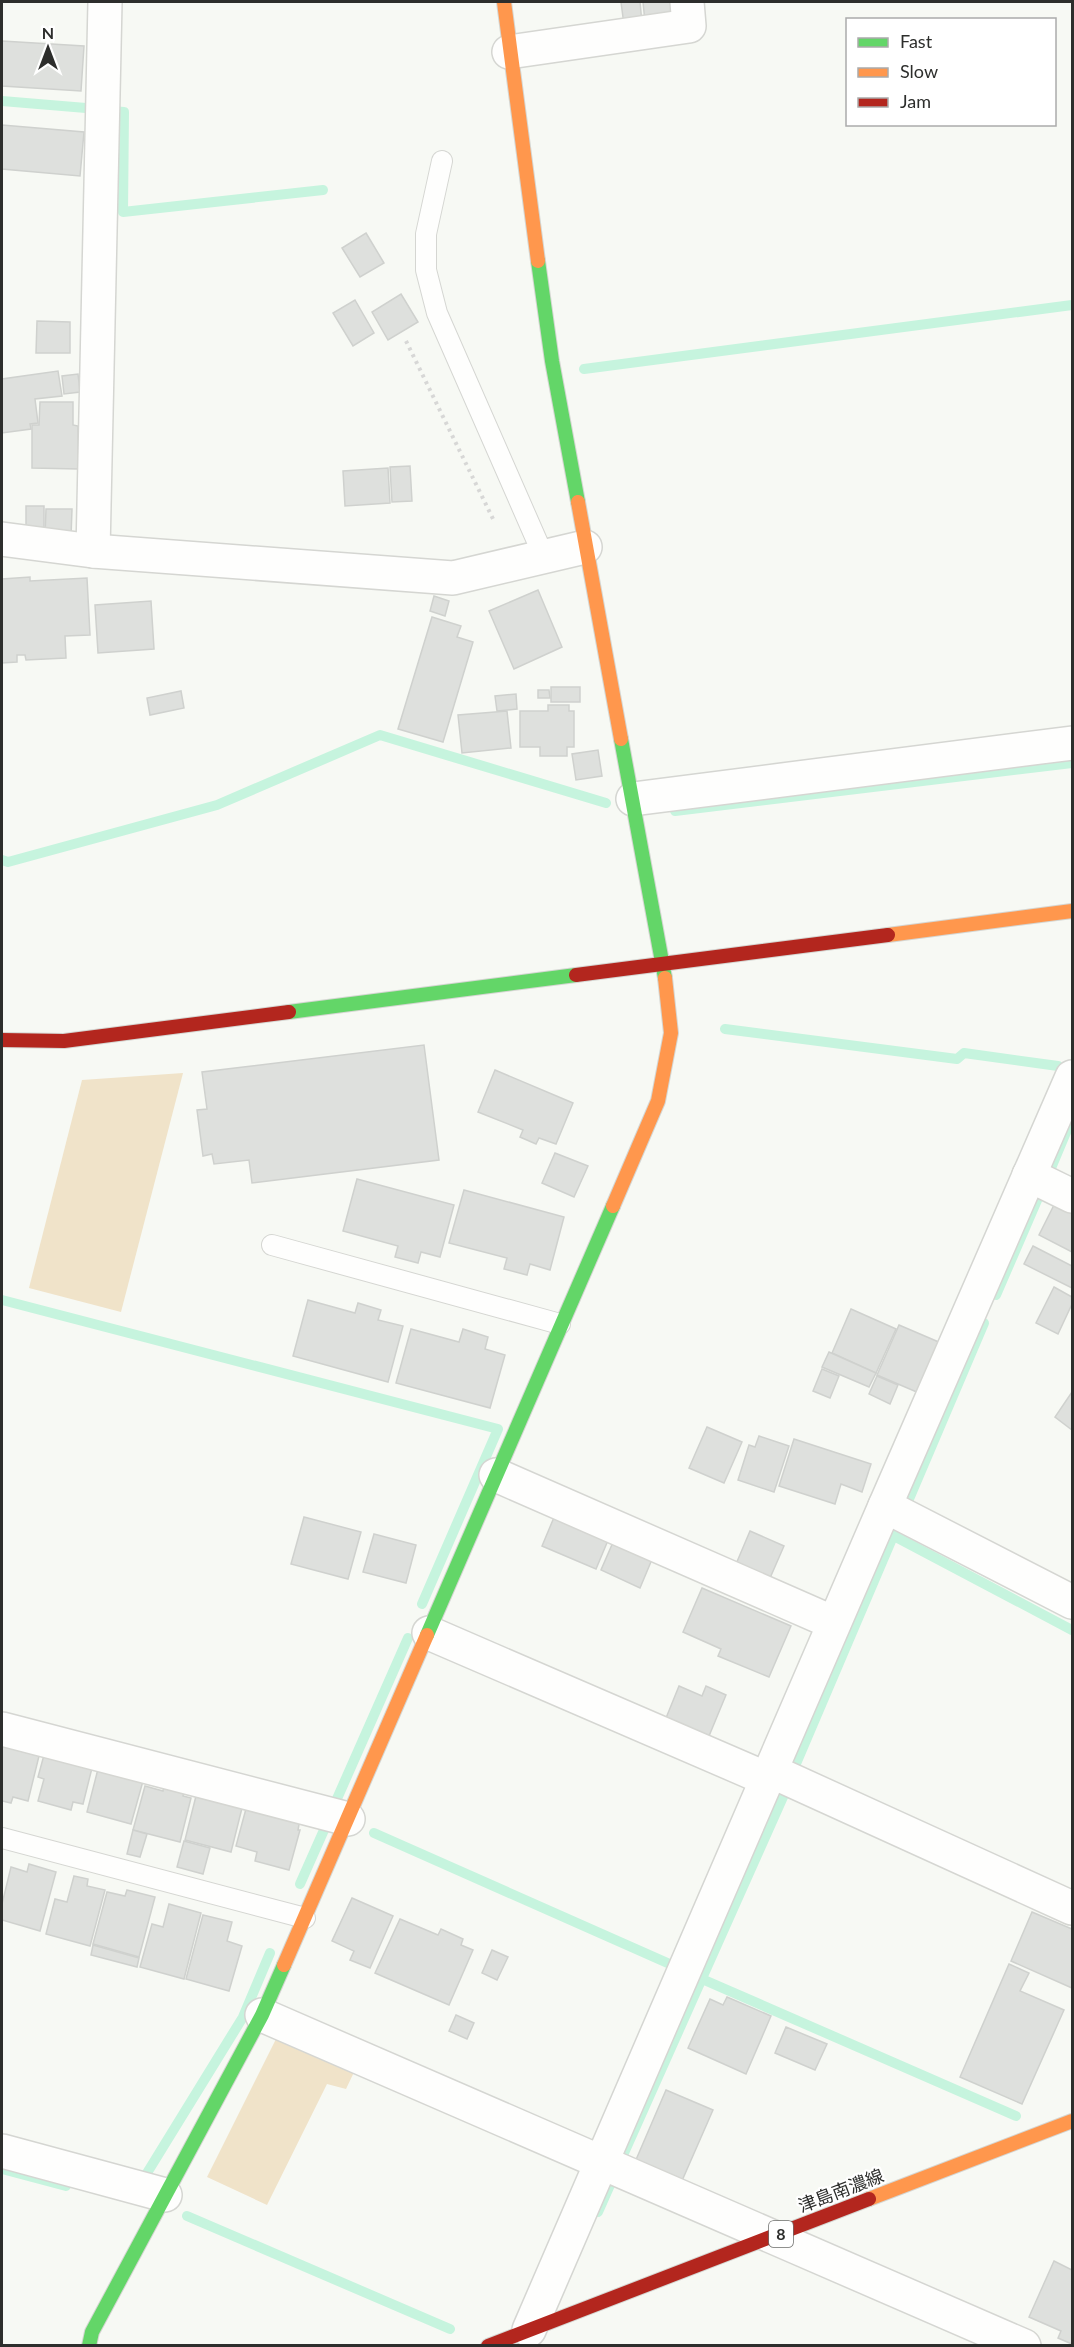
<svg xmlns="http://www.w3.org/2000/svg" width="1074" height="2347" viewBox="0 0 1074 2347" font-family="Lato,'Noto Sans JP',sans-serif">
  <style>
    .green { fill: #f0e3c9 }
    .lines { fill: none; stroke-linecap: round; stroke-linejoin: round }
    .stream { stroke: #c6f4de; stroke-width: 10 }
    .building { fill: #dee0dd; stroke: #cfd1ce; stroke-width: 1.5 }
    .lane-casing { stroke: #d5d6d2; stroke-width: 22 }
    .street-casing { stroke: #d5d6d2; stroke-width: 36 }
    .fast-casing { stroke: #d5d6d2; stroke-width: 16 }
    .slow-casing { stroke: #d5d6d2; stroke-width: 16 }
    .jam-casing { stroke: #d5d6d2; stroke-width: 16 }
    .path { stroke: #d7d7d6; stroke-width: 4; stroke-dasharray: 3 4.5; stroke-linecap: butt }
    .lane { stroke: #fefefd; stroke-width: 20 }
    .street { stroke: #fefefd; stroke-width: 33 }
    .fast { stroke: #63d668; stroke-width: 14 }
    .slow { stroke: #ff974d; stroke-width: 14 }
    .jam { stroke: #b3261e; stroke-width: 14 }
    .labels { text-anchor: middle; stroke-width: 4.5; stroke-linejoin: round; paint-order: stroke }
    .shield { fill: #fff; stroke: #6c6d6b; stroke-width: 1.5 }
    .shield-label { font-size: 16px; font-weight: bold; fill: #2d2e2c }
    .street-label { font-size: 18px; fill: #2d2e2c; stroke: #fff }
  </style>
  <rect width="100%" height="100%" fill="#f7f9f4"/>
  <g class="green">
    <polygon points="183,1073 121,1312 29,1288 82,1080"/>
    <polygon points="278,2035 356,2068 346,2089 327,2084 267,2205 207,2177"/>
  </g>
  <g class="lines">
    <g class="stream">
      <polyline points="2,101 86,108"/>
      <polyline points="112,111 124,112 123,212 323,190"/>
      <polyline points="584,369 1072,305"/>
      <polyline points="675,811 1072,763"/>
      <polyline points="2,860 8,862 217,805 380,735 606,803"/>
      <polyline points="725,1029 957,1059 964,1053 1058,1066"/>
      <polyline points="1051,1168 1072,1118"/>
      <polyline points="996,1295 1038,1198"/>
      <polyline points="2,1300 498,1429 422,1604"/>
      <polyline points="909,1499 984,1323"/>
      <polyline points="894,1536 1072,1630"/>
      <polyline points="795,1766 894,1534"/>
      <polyline points="336,1801 408,1638"/>
      <polyline points="374,1833 672,1965"/>
      <polyline points="300,1884 324,1830"/>
      <polyline points="702,1979 1016,2116"/>
      <polyline points="624,2153 783,1797"/>
      <polyline points="2,2169 66,2186"/>
      <polyline points="147,2173 243,2017 270,1953"/>
      <polyline points="598,2212 610,2185"/>
      <polyline points="187,2216 450,2329"/>
    </g>
  </g>
  <g class="building">
    <polygon points="621,2 640,2 642,23 624,25"/>
    <polygon points="643,2 672,2 674,19 645,22"/>
    <polygon points="2,41 84,46 81,91 2,86"/>
    <polygon points="2,125 84,132 80,176 2,169"/>
    <polygon points="366,233 384,263 360,277 342,248"/>
    <polygon points="401,294 418,322 388,340 372,312"/>
    <polygon points="355,300 374,333 353,346 333,313"/>
    <polygon points="37,321 70,322 70,353 36,353"/>
    <polygon points="58,371 62,396 35,399 38,423 30,424 31,429 2,433 2,379"/>
    <polygon points="78,374 80,392 64,394 62,376"/>
    <polygon points="40,402 73,402 73,425 78,426 78,469 32,468 32,425 39,425"/>
    <polygon points="410,466 412,501 392,502 390,467"/>
    <polygon points="388,468 390,503 345,506 343,471"/>
    <rect x="26" y="506" width="18" height="30"/>
    <polygon points="46,509 72,509 71,537 45,536"/>
    <polygon points="30,577 30,581 87,578 90,635 65,636 66,658 26,660 25,655 17,655 17,662 2,663 2,579"/>
    <polygon points="538,590 562,647 514,669 489,611"/>
    <polygon points="434,596 449,601 445,616 430,611"/>
    <polygon points="151,601 154,649 98,653 95,605"/>
    <polygon points="432,617 461,626 457,637 473,642 443,742 398,729"/>
    <rect x="551" y="687" width="29" height="15"/>
    <polygon points="538,690 549,690 550,698 538,698"/>
    <polygon points="181,691 184,708 150,715 147,698"/>
    <polygon points="516,694 517,709 497,711 495,696"/>
    <polygon points="548,705 569,705 569,711 574,711 574,747 567,747 567,756 540,756 540,747 520,747 520,711 548,711"/>
    <polygon points="507,711 511,748 462,753 458,715"/>
    <polygon points="598,750 602,776 576,780 572,754"/>
    <polygon points="424,1045 439,1160 252,1183 249,1160 214,1164 212,1154 203,1156 197,1110 207,1109 202,1072"/>
    <polygon points="495,1070 573,1103 556,1144 539,1138 536,1144 520,1137 523,1130 478,1112"/>
    <polygon points="555,1153 588,1166 574,1197 542,1183"/>
    <polygon points="357,1179 454,1205 440,1257 421,1252 418,1263 395,1257 398,1246 343,1231"/>
    <polygon points="464,1190 564,1217 550,1270 530,1264 527,1275 504,1269 507,1258 449,1243"/>
    <polygon points="1056,1201 1072,1210 1072,1252 1039,1235"/>
    <polygon points="1033,1246 1072,1266 1072,1288 1024,1264"/>
    <polygon points="1054,1287 1072,1297 1072,1304 1058,1334 1036,1323"/>
    <polygon points="308,1300 355,1313 358,1303 381,1310 378,1320 403,1326 388,1382 293,1356"/>
    <polygon points="851,1309 896,1329 876,1373 832,1353"/>
    <polygon points="899,1325 941,1343 919,1393 877,1375"/>
    <polygon points="411,1329 459,1342 463,1329 488,1337 485,1349 505,1355 490,1408 396,1383"/>
    <polygon points="829,1352 876,1373 869,1387 822,1367"/>
    <polygon points="822,1369 839,1376 830,1398 813,1391"/>
    <polygon points="877,1376 898,1385 890,1404 869,1394"/>
    <polygon points="1072,1392 1072,1430 1055,1417"/>
    <polygon points="707,1427 742,1442 724,1483 689,1468"/>
    <polygon points="759,1436 789,1446 774,1492 738,1480 749,1445 755,1447"/>
    <polygon points="794,1439 871,1464 862,1492 841,1484 835,1504 779,1486"/>
    <polygon points="555,1515 609,1538 596,1569 542,1546"/>
    <polygon points="304,1517 361,1532 348,1579 291,1564"/>
    <polygon points="750,1531 784,1546 770,1578 736,1564"/>
    <polygon points="374,1534 416,1545 406,1583 363,1572"/>
    <polygon points="614,1540 653,1557 640,1588 601,1570"/>
    <polygon points="702,1588 791,1626 769,1677 718,1656 721,1649 683,1632"/>
    <polygon points="679,1686 702,1696 706,1686 726,1695 709,1736 666,1718"/>
    <polygon points="2,1746 39,1756 28,1801 13,1797 11,1803 2,1801"/>
    <polygon points="44,1755 92,1768 83,1804 73,1802 71,1810 38,1801 44,1779 38,1777"/>
    <polygon points="98,1769 143,1781 131,1824 87,1812"/>
    <polygon points="145,1786 163,1791 164,1786 184,1791 183,1796 191,1798 180,1842 133,1830"/>
    <polygon points="197,1792 243,1804 231,1852 185,1840"/>
    <polygon points="247,1805 300,1819 298,1830 300,1830 289,1870 255,1861 257,1852 236,1846"/>
    <polygon points="133,1830 147,1834 140,1857 127,1854"/>
    <polygon points="184,1841 210,1848 203,1874 177,1867"/>
    <polygon points="29,1864 56,1872 40,1931 2,1920 2,1904 11,1867 27,1872"/>
    <polygon points="74,1876 88,1879 87,1886 105,1890 90,1946 46,1934 55,1899 67,1902"/>
    <polygon points="127,1890 155,1897 139,1957 93,1944 107,1892 125,1896"/>
    <polygon points="352,1898 393,1916 370,1968 350,1960 354,1951 332,1941"/>
    <polygon points="169,1904 201,1913 184,1979 140,1967 152,1924 163,1927"/>
    <polygon points="1032,1912 1072,1929 1072,1988 1011,1961"/>
    <polygon points="203,1915 232,1922 227,1941 242,1946 229,1991 186,1979"/>
    <polygon points="400,1919 438,1935 441,1929 463,1939 461,1945 473,1950 449,2005 375,1973"/>
    <polygon points="93,1945 139,1958 137,1967 91,1955"/>
    <polygon points="492,1950 508,1957 497,1980 482,1973"/>
    <polygon points="1009,1964 1029,1973 1020,1991 1064,2010 1022,2104 960,2077"/>
    <polygon points="727,1997 771,2016 746,2074 688,2048 710,1999 723,2005"/>
    <polygon points="456,2015 474,2023 467,2039 449,2031"/>
    <polygon points="786,2027 827,2044 815,2070 775,2053"/>
    <polygon points="666,2090 713,2110 681,2183 635,2162"/>
    <polygon points="1054,2261 1072,2270 1072,2344 1058,2338 1061,2331 1029,2317"/>
  </g>
  <g class="lines">
    <g class="lane-casing">
      <g id="lane">
        <polyline points="442,161 426,234 426,270 437,313 544,557"/>
        <polyline points="272,1245 560,1324"/>
        <polyline points="2,1838 305,1918"/>
      </g>
    </g>
    <g class="street-casing">
      <g id="street">
        <polyline points="509,52 689,26 687,2"/>
        <polyline points="2,539 93,551 453,578 585,547"/>
        <polyline points="93,551 105,2"/>
        <polyline points="633,799 1072,743"/>
        <polyline points="1029,1175 1072,1196"/>
        <polyline points="496,1475 834,1623"/>
        <polyline points="885,1506 1072,1602"/>
        <polyline points="429,1633 767,1779"/>
        <polyline points="2,1729 348,1819"/>
        <polyline points="771,1771 1072,1908"/>
        <polyline points="262,2015 1024,2346"/>
        <polyline points="2,2151 165,2195"/>
        <polyline points="529,2330 885,1506 1072,1077"/>
      </g>
    </g>
    <g class="fast-casing">
      <g id="fast">
        <polyline points="538,261 552,361 578,502"/>
        <polyline points="621,739 665,978"/>
        <polyline points="289,1012 576,975"/>
        <polyline points="427,1635 613,1206"/>
        <polyline points="89,2346 92,2332 262,2015 284,1965"/>
      </g>
    </g>
    <g class="slow-casing">
      <g id="slow">
        <polyline points="504,2 538,261"/>
        <polyline points="578,502 621,739"/>
        <polyline points="888,935 1072,911"/>
        <polyline points="613,1206 658,1101 671,1033 665,978"/>
        <polyline points="284,1965 427,1635"/>
        <polyline points="869,2199 1072,2121"/>
      </g>
    </g>
    <g class="jam-casing">
      <g id="jam">
        <polyline points="576,975 888,935"/>
        <polyline points="2,1040 64,1041 289,1012"/>
        <polyline points="488,2346 869,2199"/>
      </g>
    </g>
    <polyline class="path" points="406,341 494,521"/>
    <use href="#lane" class="lane"/>
    <use href="#street" class="street"/>
    <use href="#fast" class="fast"/>
    <use href="#slow" class="slow"/>
    <use href="#jam" class="jam"/>
  </g>
  <g class="labels">
    <rect class="shield" x="769" y="2221" width="24" height="26" rx="4.5"/>
    <g class="shield-label">
      <text x="781" y="2240">8</text>
    </g>
    <g class="street-label">
      <text transform="translate(841 2191) rotate(-21)" y="6">津島南濃線</text>
    </g>
  </g>
  <rect width="1074" height="2347" fill="none" stroke="#2d2e2c" stroke-width="6"/>
  <rect x="846" y="18" width="210" height="108" fill="#ffffff" stroke="#ababab" stroke-width="1.5"/>
  <rect x="858" y="38" width="30" height="9" fill="#63d668" stroke="#ababab" stroke-width="1.5"/>
  <text x="900" y="48" font-size="18" fill="#2d2e2c">Fast</text>
  <rect x="858" y="68" width="30" height="9" fill="#ff974d" stroke="#ababab" stroke-width="1.5"/>
  <text x="900" y="78" font-size="18" fill="#2d2e2c">Slow</text>
  <rect x="858" y="98" width="30" height="9" fill="#b3261e" stroke="#ababab" stroke-width="1.5"/>
  <text x="900" y="108" font-size="18" fill="#2d2e2c">Jam</text>
  <g transform="translate(48 48)" stroke="#ffffff" stroke-width="4.5" paint-order="stroke">
  <path d="M0-4.5L10 22L0 15L-10 22Z" fill="#2d2e2c"/>
  <text y="-9" font-size="16" font-weight="bold" text-anchor="middle" fill="#2d2e2c">N</text>
  </g>
</svg>
